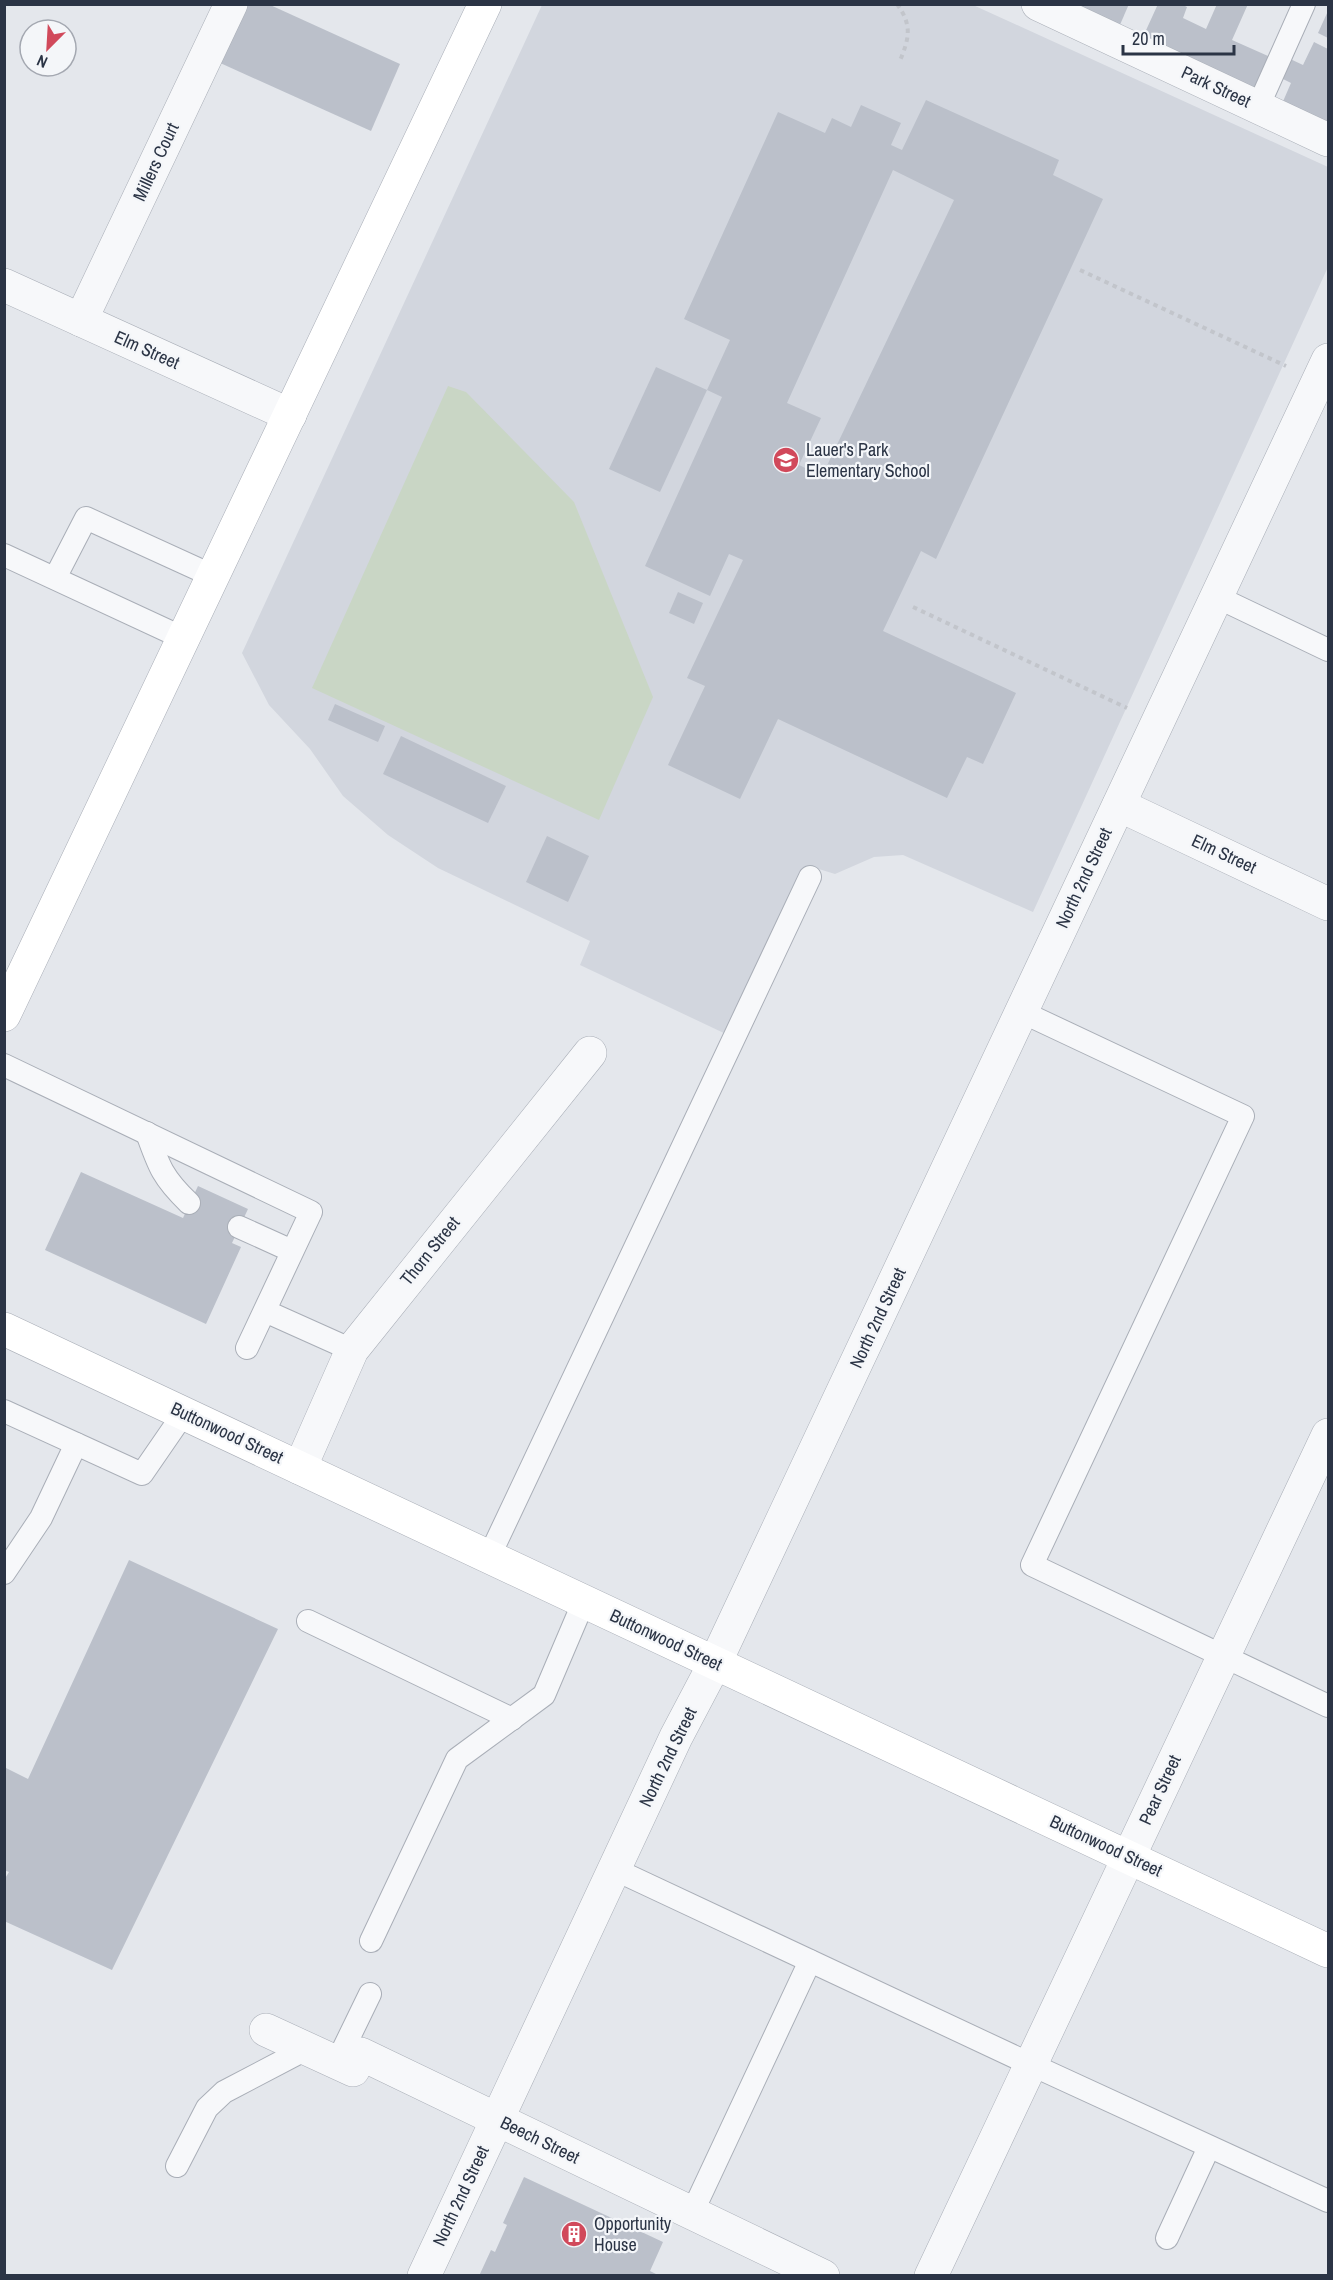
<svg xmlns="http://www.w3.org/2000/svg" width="1333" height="2280" viewBox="0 0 1333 2280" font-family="'Archivo Narrow',sans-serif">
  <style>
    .built { fill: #d2d6de }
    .green { fill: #c9d6c5 }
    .building { fill: #bbc0ca; fill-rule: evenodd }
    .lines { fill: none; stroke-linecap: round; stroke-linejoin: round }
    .lane-casing { stroke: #a9aeb7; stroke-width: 24 }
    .street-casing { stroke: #a9aeb7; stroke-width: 34 }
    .secondary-casing { stroke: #a9aeb7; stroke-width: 34 }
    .path { stroke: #c2c5cb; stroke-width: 4; stroke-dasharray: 4.5 4.5; stroke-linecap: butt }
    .lane { stroke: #f7f8fa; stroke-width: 22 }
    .street { stroke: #f7f8fa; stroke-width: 33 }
    .secondary { stroke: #fff; stroke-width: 33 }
    .labels { text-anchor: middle; stroke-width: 4.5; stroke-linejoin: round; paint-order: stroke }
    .street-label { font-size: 18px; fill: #2b3445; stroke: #f4f6f9 }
    .poi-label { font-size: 18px; fill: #2b3445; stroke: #f4f6f9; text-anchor: start }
  </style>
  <rect width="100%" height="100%" fill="#e4e7ec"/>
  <polygon class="built" points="542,5 973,5 1328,167 1328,267 1033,912 903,855 874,857 835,874 809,866 728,1035 580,965 590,941 438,868 388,835 343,796 310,749 269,705 242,653"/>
  <polygon class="green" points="448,386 466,392 574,502 653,697 599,820 312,688"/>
  <g class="building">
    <polygon points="244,4 268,4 400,64 371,131 218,62"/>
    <polygon points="1070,4 1129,4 1119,27"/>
    <polygon points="1158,4 1181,4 1187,7 1183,18 1206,29 1217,4 1248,4 1232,40 1275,59 1260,92 1142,39"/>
    <polygon points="1328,11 1328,38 1318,33"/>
    <polygon points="1314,42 1328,49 1328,128 1281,106 1291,83 1277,76 1286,57 1303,65"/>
    <path d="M926,100L1059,160L1053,175L1103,199L936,559L921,551L883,631L1016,693L983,764L967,757L947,798L778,719L740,799L668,765L705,686L687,678L743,560L729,554L710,596L645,566L722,397L707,390L730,340L684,319L778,112L825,133L832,118L851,127L861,105L901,123L891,145L902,150ZM893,170L954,200L822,476L799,465L821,418L787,403Z"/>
    <polygon points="656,367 707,390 660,492 609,469"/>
    <polygon points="678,592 703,603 694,624 669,613"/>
    <polygon points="335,704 385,726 378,742 328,720"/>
    <polygon points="401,736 506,786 488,823 383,774"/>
    <polygon points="547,836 589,856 568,902 526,882"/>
    <polygon points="81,1172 183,1218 198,1186 248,1209 232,1243 241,1247 206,1324 45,1250"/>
    <polygon points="129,1560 278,1629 112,1970 4,1921 4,1880 9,1872 4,1870 4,1767 28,1779"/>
    <polygon points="524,2177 663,2242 650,2271 660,2276 479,2276 491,2250 495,2252 507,2225 503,2223"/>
  </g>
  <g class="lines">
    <g class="lane-casing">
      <g id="lane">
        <polyline points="1258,107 1304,4"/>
        <polyline points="4,555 183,638"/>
        <polyline points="55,578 86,518 213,576"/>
        <polyline points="1217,597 1328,650"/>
        <polyline points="1022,1012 1243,1116 1032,1565 1328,1706"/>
        <polyline points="4,1065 311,1212 247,1348"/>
        <path d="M147,1133C159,1167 163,1178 189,1203"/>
        <polyline points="239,1227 292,1251"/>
        <polyline points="265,1311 352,1350"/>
        <polyline points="4,1411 142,1474 184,1413"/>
        <polyline points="489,1557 810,877"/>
        <polyline points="4,1573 41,1518 76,1444"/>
        <polyline points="308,1621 512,1719"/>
        <polyline points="614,1869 1030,2064 1328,2201"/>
        <polyline points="371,1941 457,1759 544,1695 584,1601"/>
        <polyline points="337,2062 370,1994"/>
        <polyline points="177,2166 207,2108 224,2092 306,2049"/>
        <polyline points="692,2213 810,1961"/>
        <polyline points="1167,2238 1209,2147"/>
      </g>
    </g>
    <g class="street-casing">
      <g id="street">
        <polyline points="1038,4 1328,140"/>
        <polyline points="4,285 290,415"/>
        <polyline points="81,320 231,4"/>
        <polyline points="1119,805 1328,904"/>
        <polyline points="300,1468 352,1350 590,1053"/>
        <polyline points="266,2030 353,2070 361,2054 823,2276"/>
        <polyline points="424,2276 676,1737 715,1663 1328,360"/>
        <polyline points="931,2276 1328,1435"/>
      </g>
    </g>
    <g class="secondary-casing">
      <g id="secondary">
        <polyline points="4,1015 485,4"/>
        <polyline points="4,1329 1328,1951"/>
      </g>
    </g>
    <g class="path">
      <path d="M897,4C913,26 909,39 899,63"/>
      <polyline points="1080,270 1286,366"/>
      <polyline points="913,607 1127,708"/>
    </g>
    <use href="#lane" class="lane"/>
    <use href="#street" class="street"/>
    <use href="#secondary" class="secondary"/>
  </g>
  <defs>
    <g id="school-disc" transform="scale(1.35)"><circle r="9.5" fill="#d1495b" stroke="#f4f6f9"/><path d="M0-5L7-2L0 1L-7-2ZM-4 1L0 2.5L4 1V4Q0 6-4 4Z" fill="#fff"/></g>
    <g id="building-disc" transform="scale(1.35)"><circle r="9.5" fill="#d1495b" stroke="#f4f6f9"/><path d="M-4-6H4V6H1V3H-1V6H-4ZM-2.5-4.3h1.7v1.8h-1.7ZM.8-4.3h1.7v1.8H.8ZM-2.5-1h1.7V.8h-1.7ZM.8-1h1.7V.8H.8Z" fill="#fff"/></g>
  </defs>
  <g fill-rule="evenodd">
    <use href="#school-disc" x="786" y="460"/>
    <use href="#building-disc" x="574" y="2234"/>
  </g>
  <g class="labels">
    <g class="street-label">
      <text transform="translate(1216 87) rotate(25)" y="6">Park Street</text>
      <text transform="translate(156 162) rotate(-65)" y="6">Millers Court</text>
      <text transform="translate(147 350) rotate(24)" y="6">Elm Street</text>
      <text transform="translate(1224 854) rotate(25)" y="6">Elm Street</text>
      <text transform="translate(1084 878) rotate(-65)" y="6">North 2nd Street</text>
      <text transform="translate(430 1251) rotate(-51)" y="6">Thorn Street</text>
      <text transform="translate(878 1318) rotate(-65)" y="6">North 2nd Street</text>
      <text transform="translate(227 1433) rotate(25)" y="6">Buttonwood Street</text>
      <text transform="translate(666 1640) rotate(25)" y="6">Buttonwood Street</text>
      <text transform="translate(668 1757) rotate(-64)" y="6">North 2nd Street</text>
      <text transform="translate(1160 1790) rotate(-65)" y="6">Pear Street</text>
      <text transform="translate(1106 1846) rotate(25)" y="6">Buttonwood Street</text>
      <text transform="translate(540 2140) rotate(26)" y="6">Beech Street</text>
      <text transform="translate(461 2196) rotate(-65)" y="6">North 2nd Street</text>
    </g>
    <g class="poi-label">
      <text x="806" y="456">Lauer's Park<tspan x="806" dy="21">Elementary School</tspan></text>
      <text x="594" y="2230">Opportunity<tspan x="594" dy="21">House</tspan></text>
    </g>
  </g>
  <rect width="1333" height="2280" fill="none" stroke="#2b3445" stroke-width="12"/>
  <g transform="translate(48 48) rotate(204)"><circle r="28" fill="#f4f6f9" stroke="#a4a8b1" stroke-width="1.5"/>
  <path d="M0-4.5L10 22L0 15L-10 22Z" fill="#d1495b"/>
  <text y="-9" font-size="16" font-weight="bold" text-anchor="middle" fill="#2b3445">N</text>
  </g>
  <path d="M1123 45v9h111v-9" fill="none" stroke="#2b3445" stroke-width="3"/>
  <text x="1132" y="45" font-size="18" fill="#2b3445" stroke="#f4f6f9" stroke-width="4.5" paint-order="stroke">20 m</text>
</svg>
